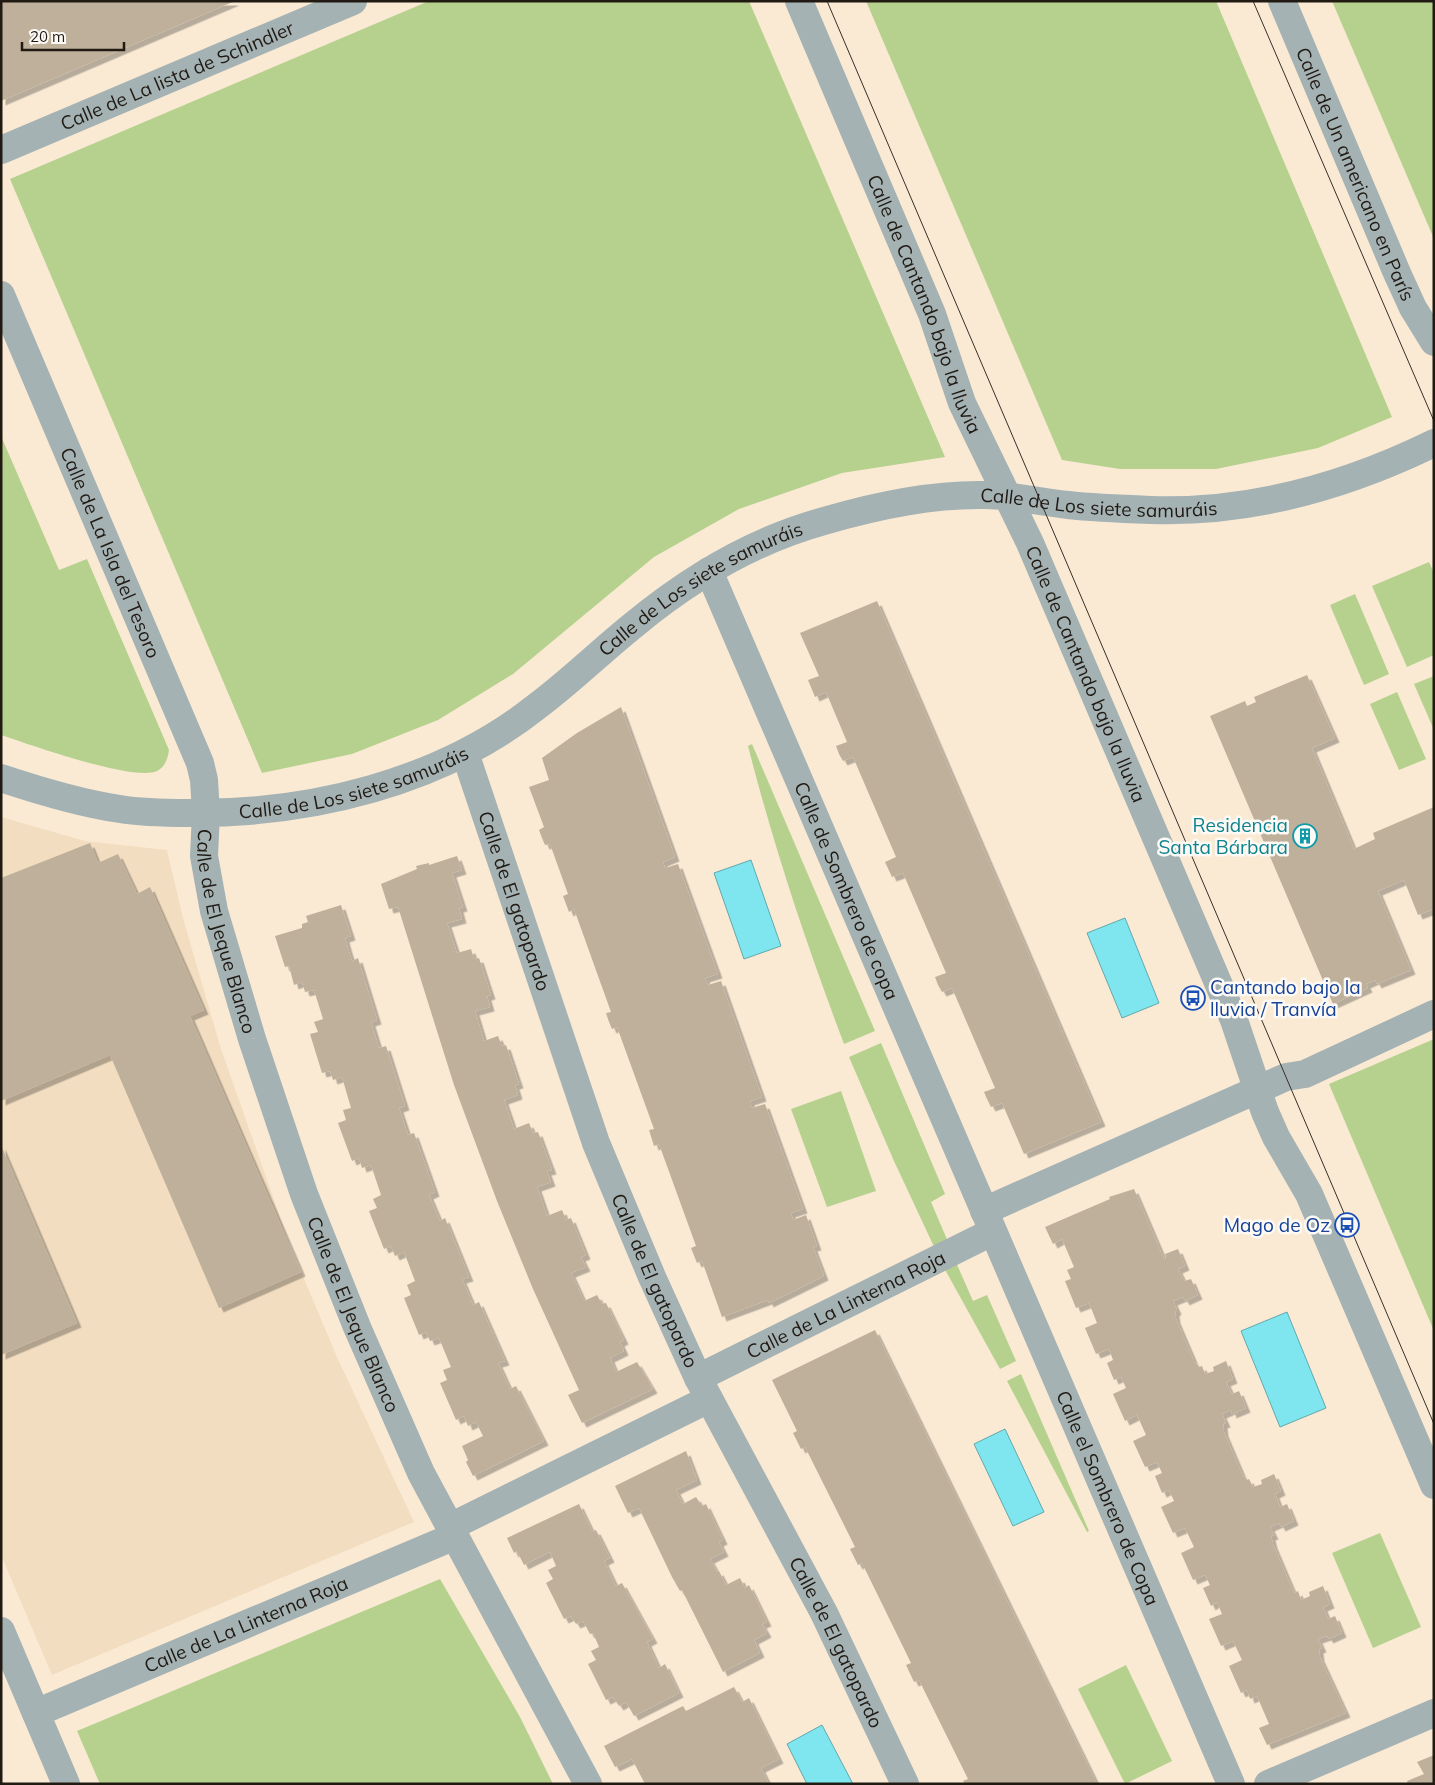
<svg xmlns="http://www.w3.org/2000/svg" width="1435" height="1785" viewBox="0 0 1435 1785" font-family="Mulish,sans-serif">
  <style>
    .built { fill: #f2ddc1 }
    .green { fill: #b6d18d }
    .water { fill: #7fe5ee; stroke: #62a8ac }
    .building { fill: #bfb09b; filter: url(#shadow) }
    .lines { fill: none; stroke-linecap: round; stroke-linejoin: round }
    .minor { stroke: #a5b2b4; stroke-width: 28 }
    .tram { stroke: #373028; stroke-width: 1 }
    .labels { text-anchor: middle; stroke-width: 5; stroke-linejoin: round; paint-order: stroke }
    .street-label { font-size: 19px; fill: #201a13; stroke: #fdfaf5 }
    .culture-label { font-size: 19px; fill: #0d838f; stroke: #fdfaf5; text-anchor: end }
    .transit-label { font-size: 19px; fill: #164399; stroke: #fdfaf5; text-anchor: start }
  </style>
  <defs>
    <filter id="shadow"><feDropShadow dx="4.5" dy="4.5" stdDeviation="0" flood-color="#0004"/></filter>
  </defs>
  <rect width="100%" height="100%" fill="#faead4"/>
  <polygon class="built" points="1,817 85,841 167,850 183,918 221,1049 291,1248 337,1357 414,1522 52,1675 1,1555"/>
  <g class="green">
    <polygon points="429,1 749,1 945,457 842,473 739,509 654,557 513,674 438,720 352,754 262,773 10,179"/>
    <polygon points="866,1 1216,1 1392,417 1318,448 1216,469 1120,469 1062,460"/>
    <polygon points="1332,1 1434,1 1434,239"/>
    <path d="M1,436L59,570L87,559L169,750C168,758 165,767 157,771C134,782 28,744 1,735Z"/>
    <polygon points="1429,562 1434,573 1434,655 1407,667 1372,586"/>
    <polygon points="1355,594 1389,674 1364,685 1330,605"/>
    <polygon points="1434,676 1434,730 1414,684"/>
    <polygon points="1397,692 1426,759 1399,770 1370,704"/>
    <path d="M752,744L875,1031L844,1044C807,946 774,848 748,746Z"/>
    <polygon points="1434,1039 1434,1331 1329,1084"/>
    <polygon points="881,1043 945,1194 931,1202 949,1244 936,1251 894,1161 849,1057"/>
    <polygon points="841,1091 876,1191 827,1207 791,1109"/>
    <polygon points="955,1260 973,1301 987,1295 1016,1361 1000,1369 943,1266"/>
    <polygon points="1021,1374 1089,1531 1087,1532 1007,1381"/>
    <polygon points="1380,1533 1421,1627 1373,1648 1332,1553"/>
    <polygon points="440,1579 520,1717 553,1784 100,1784 77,1731"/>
    <polygon points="1126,1665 1172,1761 1125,1784 1078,1689"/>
  </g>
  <g class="water">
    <polygon points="751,860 781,946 744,959 714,873"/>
    <polygon points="1125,918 1159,1003 1122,1018 1087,933"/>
    <polygon points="1287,1312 1326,1408 1280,1427 1241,1331"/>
    <polygon points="1005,1429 1044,1512 1013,1526 974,1444"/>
    <polygon points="822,1725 853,1784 807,1784 787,1744"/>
  </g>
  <g class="building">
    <polygon points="1,1 235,1 1,101"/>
    <polygon points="877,601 1101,1122 1024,1154 1002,1103 991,1107 987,1099 984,1092 995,1088 952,988 942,992 938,985 935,977 946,973 903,873 892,877 885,862 896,857 853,757 843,761 839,754 836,746 847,742 826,692 815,697 808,680 819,676 800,633"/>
    <polygon points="1307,675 1335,738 1312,748 1354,849 1375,839 1373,833 1434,807 1434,909 1418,915 1404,880 1378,891 1411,970 1377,984 1375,980 1366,984 1368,988 1333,1004 1210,716 1245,701 1247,706 1256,702 1254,697"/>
    <polygon points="621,707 675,857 663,862 665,868 678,864 718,974 705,978 708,985 721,981 762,1097 750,1101 752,1108 765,1104 803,1209 791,1213 793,1220 806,1215 817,1246 813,1247 824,1276 769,1303 768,1300 722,1317 702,1261 697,1263 691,1248 696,1246 659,1144 654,1146 649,1130 654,1129 617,1027 612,1029 609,1022 606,1013 611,1012 574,909 569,912 563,896 568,894 550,844 545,845 542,838 539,830 544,827 529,787 549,780 542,758 577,733"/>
    <polygon points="90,843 98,863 118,854 137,894 150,887 204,1010 190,1016 301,1272 219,1308 110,1055 1,1101 1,878"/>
    <polygon points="457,856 462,870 452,873 463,907 459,908 462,919 447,923 457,953 471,949 474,959 479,958 491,995 487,996 490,1007 475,1011 484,1041 498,1036 502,1046 506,1045 519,1084 515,1085 518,1095 504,1100 514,1129 529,1123 533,1133 538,1132 552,1170 547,1171 551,1182 537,1187 547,1216 562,1210 566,1220 571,1218 586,1255 581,1257 586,1267 571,1273 584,1301 597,1295 602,1304 606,1303 624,1340 620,1342 624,1351 610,1358 616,1372 637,1362 653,1389 582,1423 568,1395 579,1390 533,1289 497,1201 454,1085 398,907 389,909 381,884 417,869 416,866 429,863 429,865"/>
    <polygon points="341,905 351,936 345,938 348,949 352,961 358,958 377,1020 371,1022 379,1048 386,1046 405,1106 399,1108 408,1135 414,1133 435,1192 429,1195 440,1221 445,1218 469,1277 462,1279 473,1305 479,1302 505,1361 498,1363 510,1389 516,1386 544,1441 473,1476 466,1462 468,1460 462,1446 483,1436 476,1422 468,1426 464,1416 456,1420 440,1383 447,1380 443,1370 451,1367 439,1338 430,1341 426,1332 419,1335 404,1298 411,1295 407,1285 415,1281 404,1252 395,1256 391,1246 384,1249 369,1211 377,1208 373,1199 381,1195 371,1165 362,1168 359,1158 352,1161 338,1123 346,1120 343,1110 351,1108 342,1077 333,1080 330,1071 322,1073 310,1034 318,1032 314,1022 323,1019 314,990 305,992 302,982 294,985 289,966 285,967 275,936 302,928 302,924 308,922 306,916"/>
    <polygon points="1,1145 77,1323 1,1355"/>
    <polygon points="1134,1189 1164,1259 1166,1258 1165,1254 1178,1249 1185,1266 1178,1269 1184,1281 1191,1279 1198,1295 1185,1301 1183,1297 1173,1301 1177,1310 1175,1312 1176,1319 1194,1361 1199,1367 1202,1366 1205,1374 1214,1371 1213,1367 1226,1361 1233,1379 1226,1382 1232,1394 1239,1391 1246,1408 1232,1414 1231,1410 1222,1414 1226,1423 1223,1424 1224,1432 1242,1474 1247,1480 1249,1479 1253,1487 1262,1484 1261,1480 1274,1474 1281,1491 1275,1494 1280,1507 1287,1504 1294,1521 1281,1527 1279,1523 1270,1527 1274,1535 1271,1536 1273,1544 1291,1586 1295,1593 1298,1591 1301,1600 1310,1596 1309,1592 1323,1586 1330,1604 1323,1607 1328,1619 1335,1616 1342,1633 1329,1639 1327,1636 1318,1639 1322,1648 1319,1649 1320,1657 1346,1713 1267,1745 1259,1728 1269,1724 1257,1696 1250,1699 1247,1690 1241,1693 1229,1666 1242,1660 1233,1641 1221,1646 1209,1619 1222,1614 1217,1602 1211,1606 1203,1588 1210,1585 1205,1575 1193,1580 1181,1553 1194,1547 1185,1528 1173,1533 1161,1507 1174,1501 1169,1490 1162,1493 1155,1476 1162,1473 1157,1462 1145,1467 1133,1441 1146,1435 1137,1415 1125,1421 1113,1394 1126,1388 1121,1377 1114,1380 1107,1363 1113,1360 1109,1349 1096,1354 1085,1328 1097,1323 1089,1303 1076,1308 1065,1281 1071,1279 1067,1270 1074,1267 1062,1239 1053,1244 1045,1227 1110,1199 1109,1197"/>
    <polygon points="875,1330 1097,1784 965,1784 963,1781 968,1779 919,1680 914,1682 906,1665 911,1663 862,1563 858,1565 850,1549 855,1547 805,1447 801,1449 793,1433 797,1431 772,1380"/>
    <polygon points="686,1451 697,1480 676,1490 683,1504 696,1497 702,1506 706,1504 723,1540 719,1542 724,1552 710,1559 717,1572 719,1571 726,1585 740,1578 745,1588 749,1585 767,1622 762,1624 767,1633 754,1640 760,1653 723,1672 682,1590 680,1591 672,1577 639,1508 628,1513 615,1486"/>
    <polygon points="579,1504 592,1531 596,1530 610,1558 604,1561 616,1586 622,1583 653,1639 647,1642 659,1668 665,1664 679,1693 634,1716 626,1702 619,1706 613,1697 606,1700 588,1664 596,1660 591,1651 599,1647 593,1633 590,1634 583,1621 576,1624 571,1616 564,1619 546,1583 553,1579 548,1570 556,1566 550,1552 524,1565 517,1551 514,1553 507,1538"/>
    <polygon points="734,1687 742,1702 749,1698 779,1759 761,1768 769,1784 645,1784 632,1759 615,1767 604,1746 683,1706 686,1711"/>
    <polygon points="1434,1755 1434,1784 1408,1784 1407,1781 1424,1774 1417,1762"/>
  </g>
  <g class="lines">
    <g class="minor">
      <path id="s1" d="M799,1L932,314L962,403L1030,543L1234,1020L1265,1112L1276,1137L1309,1194L1434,1485"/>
      <path id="s2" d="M1282,1L1397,273L1413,308L1434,342"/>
      <path id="s3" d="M1,150L353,1"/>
      <path id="s4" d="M1,295L200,763L204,780L206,813L204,856L214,911L252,1039L304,1194L357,1327L421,1473L588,1784"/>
      <path id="s5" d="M709,571L1231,1784"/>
      <path id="s6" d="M465,753L596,1143L652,1277L698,1378L824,1613L905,1784"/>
      <path id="s7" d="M1,778C40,791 79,803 120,809C143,813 166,813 189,813C310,814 440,783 536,707C571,681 602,650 636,623C692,577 755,540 824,521C875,506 930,494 984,495C1012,495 1039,502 1068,505C1095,508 1124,509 1152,510C1250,513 1346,486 1434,443"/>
      <polyline points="984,1211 1286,1077 1305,1074 1434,1014"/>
      <path id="s8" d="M698,1378L992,1232"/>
      <polyline points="450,1527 709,1399"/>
      <polyline points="1,1631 66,1784"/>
      <path id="s9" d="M36,1713L455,1536"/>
      <polyline points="1268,1784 1434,1713"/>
    </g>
    <g class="tram">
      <polyline points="827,1 1434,1424"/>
      <polyline points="1253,1 1434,421"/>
    </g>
  </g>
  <defs>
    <g id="building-ring" transform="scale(1.25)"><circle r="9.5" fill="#fdfaf5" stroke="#0f9aa8" stroke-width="1.5"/><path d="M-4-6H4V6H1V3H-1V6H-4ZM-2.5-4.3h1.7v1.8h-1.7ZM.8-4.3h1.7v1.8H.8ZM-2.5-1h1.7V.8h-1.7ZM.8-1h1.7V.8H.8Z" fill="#0f9aa8"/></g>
    <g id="bus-ring" transform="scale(1.25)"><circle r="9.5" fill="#fdfaf5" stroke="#1a4fb4" stroke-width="1.5"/><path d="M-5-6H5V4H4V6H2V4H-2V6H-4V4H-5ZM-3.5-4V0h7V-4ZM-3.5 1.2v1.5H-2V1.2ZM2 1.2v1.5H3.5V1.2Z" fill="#1a4fb4"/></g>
  </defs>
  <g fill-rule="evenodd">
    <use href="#building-ring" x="1305" y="836"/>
    <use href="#bus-ring" x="1193" y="998"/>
    <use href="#bus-ring" x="1347" y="1225"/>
  </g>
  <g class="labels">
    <g class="street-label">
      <text dy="7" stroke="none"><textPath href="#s3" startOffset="191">Calle de La lista de Schindler</textPath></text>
      <text dy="7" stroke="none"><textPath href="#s2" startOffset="188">Calle de Un americano en París</textPath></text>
      <text dy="7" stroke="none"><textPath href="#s1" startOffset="328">Calle de Cantando bajo la lluvia</textPath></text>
      <text dy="7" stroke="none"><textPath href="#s7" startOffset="1186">Calle de Los siete samuráis</textPath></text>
      <text dy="7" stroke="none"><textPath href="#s4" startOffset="280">Calle de La Isla del Tesoro</textPath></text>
      <text dy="7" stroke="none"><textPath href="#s7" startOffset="766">Calle de Los siete samuráis</textPath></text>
      <text dy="7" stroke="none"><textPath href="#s1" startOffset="732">Calle de Cantando bajo la lluvia</textPath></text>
      <text dy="7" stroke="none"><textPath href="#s7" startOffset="361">Calle de Los siete samuráis</textPath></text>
      <text dy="7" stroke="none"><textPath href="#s5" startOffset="348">Calle de Sombrero de copa</textPath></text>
      <text dy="7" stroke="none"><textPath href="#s6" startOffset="156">Calle de El gatopardo</textPath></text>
      <text dy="7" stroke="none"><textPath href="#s4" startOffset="680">Calle de El Jeque Blanco</textPath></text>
      <text dy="7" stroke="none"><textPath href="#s6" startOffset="561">Calle de El gatopardo</textPath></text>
      <text dy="7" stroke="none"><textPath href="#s8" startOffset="165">Calle de La Linterna Roja</textPath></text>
      <text dy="7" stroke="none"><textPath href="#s4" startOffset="1085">Calle de El Jeque Blanco</textPath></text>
      <text dy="7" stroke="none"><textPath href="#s5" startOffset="1009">Calle el Sombrero de Copa</textPath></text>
      <text dy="7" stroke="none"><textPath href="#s9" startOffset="228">Calle de La Linterna Roja</textPath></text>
      <text dy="7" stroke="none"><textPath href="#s6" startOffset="966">Calle de El gatopardo</textPath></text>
    </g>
    <g class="culture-label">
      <text x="1288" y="832">Residencia<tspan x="1288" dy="22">Santa Bárbara</tspan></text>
    </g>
    <g class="transit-label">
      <text x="1210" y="994">Cantando bajo la<tspan x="1210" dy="22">lluvia / Tranvía</tspan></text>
      <text x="1330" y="1232" text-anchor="end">Mago de Oz</text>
    </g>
  </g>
  <rect width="1435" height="1785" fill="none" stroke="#201a13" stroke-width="5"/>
  <path d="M22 42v8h102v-8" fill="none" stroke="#201a13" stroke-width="2.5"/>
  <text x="30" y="42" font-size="15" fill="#201a13" stroke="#fdfaf5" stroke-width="4" paint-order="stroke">20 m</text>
</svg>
